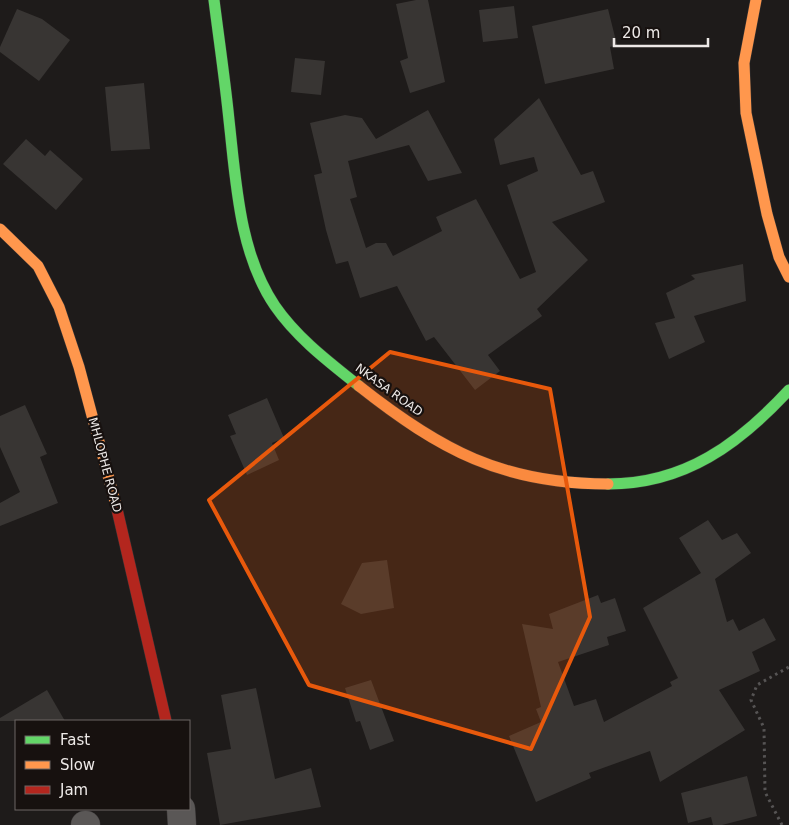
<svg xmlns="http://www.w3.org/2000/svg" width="789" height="825" viewBox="0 0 789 825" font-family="'DejaVu Sans',sans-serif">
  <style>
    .building { fill: #383533 }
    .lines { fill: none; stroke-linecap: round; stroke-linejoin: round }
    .street-casing { stroke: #393636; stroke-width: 29 }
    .fast-casing { stroke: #393636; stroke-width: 12 }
    .slow-casing { stroke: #393636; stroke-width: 12 }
    .jam-casing { stroke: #393636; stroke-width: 12 }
    .path { stroke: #565454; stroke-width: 3; stroke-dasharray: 2.5 4; stroke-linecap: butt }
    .street { stroke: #5a5756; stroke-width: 28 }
    .fast { stroke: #63d668; stroke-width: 11 }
    .slow { stroke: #ff974d; stroke-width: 11 }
    .jam { stroke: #b3261e; stroke-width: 11 }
    .marked { fill: #e8590c; fill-opacity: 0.2; stroke: #e8590c; stroke-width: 4; stroke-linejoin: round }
    .labels { text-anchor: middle; stroke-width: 4.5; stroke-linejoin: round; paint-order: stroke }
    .street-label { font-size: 12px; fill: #ede9e7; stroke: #17110f }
  </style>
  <rect width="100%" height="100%" fill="#1e1b1a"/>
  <g class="building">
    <polygon points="416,0 428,0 445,82 410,93 400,61 408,58 396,4"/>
    <polygon points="514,6 518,38 483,42 479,10"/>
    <polygon points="17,9 42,19 70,40 39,81 0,52 0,47"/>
    <polygon points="608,9 617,45 610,47 614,69 545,84 532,26"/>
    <polygon points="295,58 325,61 321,95 291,92"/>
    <polygon points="144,83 150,149 111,151 105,87"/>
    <polygon points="539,98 581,175 593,171 605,202 552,222 588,260 537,309 542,316 488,355 500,371 475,390 434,337 426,341 397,286 360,298 348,261 336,264 326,230 314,175 322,173 310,123 345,115 362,118 376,139 428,110 462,173 428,181 409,145 348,161 357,197 350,199 366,248 376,243 386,243 393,256 442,231 436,217 476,199 520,279 536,272 507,185 538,171 534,157 500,165 494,139"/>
    <polygon points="26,139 45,156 50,150 83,179 56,210 3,164"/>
    <polygon points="743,264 746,301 694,316 705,342 669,359 655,323 675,318 666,293 695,279 691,275"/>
    <polygon points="267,398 284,438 272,443 279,460 247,475 230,436 236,434 228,415"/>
    <polygon points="25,405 47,454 40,457 58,503 0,526 0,503 20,492 0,447 0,416"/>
    <polygon points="708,520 722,540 737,533 751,553 715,579 727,622 733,619 739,631 764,618 776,640 752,652 760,671 719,690 745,730 660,782 650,751 589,773 591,778 536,802 509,736 541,722 536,709 541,707 522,624 553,629 549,614 598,595 601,603 615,598 626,631 607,637 609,645 558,662 574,706 596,699 604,722 672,686 670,682 678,678 643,608 701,573 679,538"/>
    <polygon points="387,560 394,608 361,614 341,604 362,563"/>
    <polygon points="371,680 394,741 370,750 360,721 356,722 345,688"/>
    <polygon points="256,688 275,779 311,768 321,807 220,825 207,753 231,749 221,695"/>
    <polygon points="47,690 65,721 0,721 0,718"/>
    <polygon points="747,776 757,816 722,825 713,825 711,817 688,823 681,793"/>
  </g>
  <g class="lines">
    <g class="street-casing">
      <g id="street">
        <polyline points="181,809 182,825"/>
        <polyline points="85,825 86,825"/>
      </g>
    </g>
    <g class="fast-casing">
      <g id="fast">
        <path d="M214,0C219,40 225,80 229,120C236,182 239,253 275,306C297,338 329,362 359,386"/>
        <path d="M608,484C685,484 739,444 789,390"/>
      </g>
    </g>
    <g class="slow-casing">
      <g id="slow">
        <polyline points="756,0 744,63 746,113 767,214 779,257 789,277"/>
        <polyline points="0,229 38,266 59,307 79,367 116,505"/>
        <path d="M359,386C440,450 503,484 608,484"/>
      </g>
    </g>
    <g class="jam-casing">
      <polyline id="jam" points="116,505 166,721"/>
    </g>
    <polyline class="path" points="782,825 765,792 764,728 751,700 757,685 789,667"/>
    <use href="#street" class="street"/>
    <use href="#fast" class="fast"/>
    <use href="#slow" class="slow"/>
    <use href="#jam" class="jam"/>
  </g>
  <path class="marked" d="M390,352L550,389L590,617L531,749L309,685L209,500Z"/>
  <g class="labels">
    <g class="street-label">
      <text transform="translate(389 390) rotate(36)" y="4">NKASA ROAD</text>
      <text transform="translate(105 465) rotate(75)" y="4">MHLOPHE ROAD</text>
    </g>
  </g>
  <rect x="15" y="720" width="175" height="90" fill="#17110f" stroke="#6d6765"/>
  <rect x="25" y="736" width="25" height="8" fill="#63d668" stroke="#6d6765"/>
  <text x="60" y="745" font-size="15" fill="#ede9e7">Fast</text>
  <rect x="25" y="761" width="25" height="8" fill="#ff974d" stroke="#6d6765"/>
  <text x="60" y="770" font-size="15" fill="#ede9e7">Slow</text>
  <rect x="25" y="786" width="25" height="8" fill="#b3261e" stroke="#6d6765"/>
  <text x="60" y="795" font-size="15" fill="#ede9e7">Jam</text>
  <path d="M614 38v8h94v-8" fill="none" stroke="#ede9e7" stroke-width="2.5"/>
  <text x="622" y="38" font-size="15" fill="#ede9e7" stroke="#17110f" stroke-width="4" paint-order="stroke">20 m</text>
</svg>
